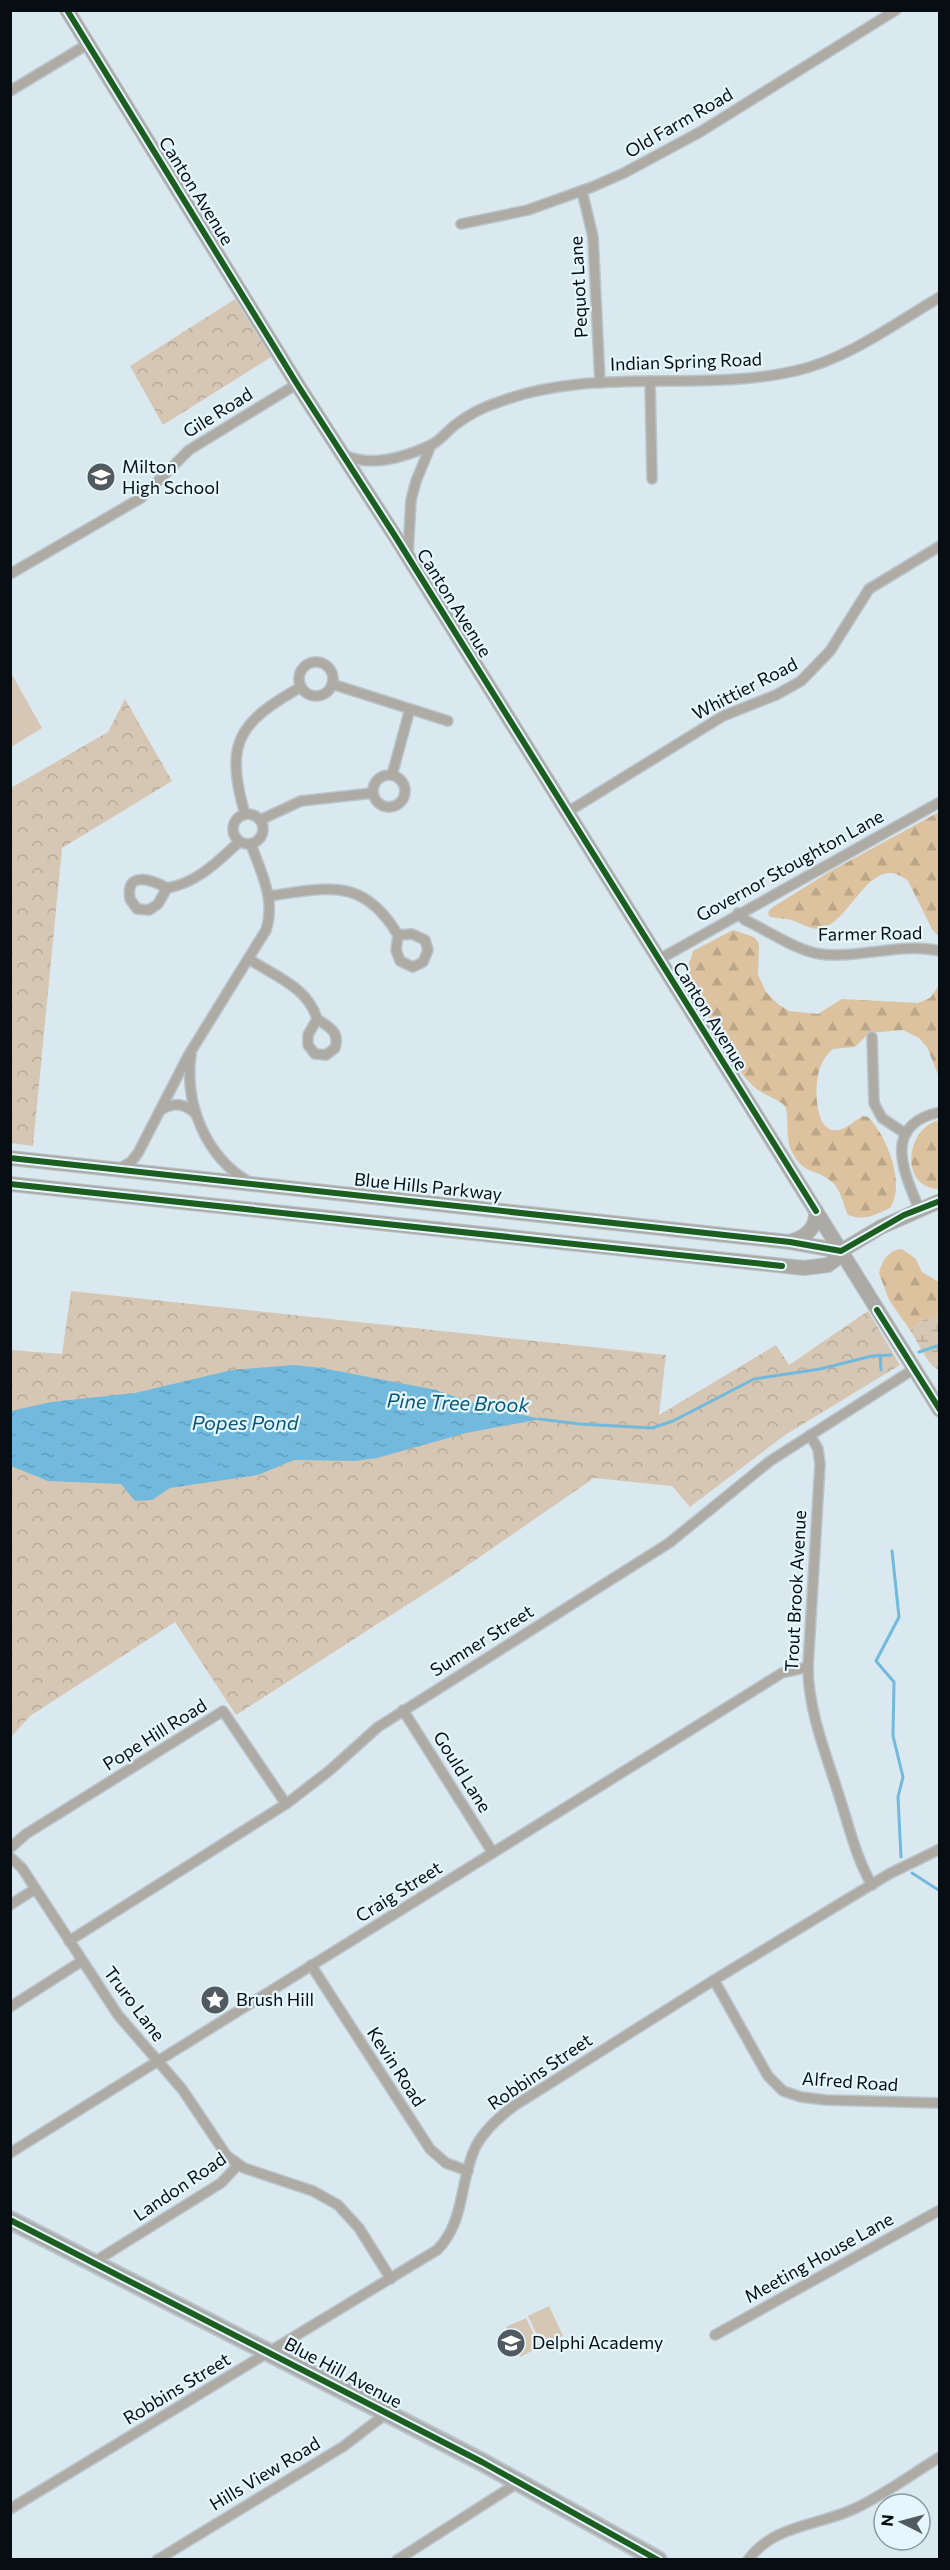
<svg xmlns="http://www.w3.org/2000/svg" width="950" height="2570" viewBox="0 0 950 2570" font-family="Commissioner,sans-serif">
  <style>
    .forest { fill: url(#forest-firs) }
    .wetland { fill: url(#wetland-marsh) }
    .park { fill: url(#park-crowns) }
    .pitch { fill: #d6c7b4 }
    .water { fill: url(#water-ripples) }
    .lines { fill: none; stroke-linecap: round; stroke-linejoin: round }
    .stream { stroke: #71badd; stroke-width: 3 }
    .minor-casing { stroke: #bac4cb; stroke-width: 12 }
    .secondary-casing { stroke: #bac4cb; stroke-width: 16 }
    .trunk-casing { stroke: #bac4cb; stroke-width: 20 }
    .minor { stroke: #aeaba4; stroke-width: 9 }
    .secondary { stroke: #abaaa5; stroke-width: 14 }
    .trunk { stroke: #aaacaa; stroke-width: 16 }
    .cycleway-casing { stroke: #e6f6fe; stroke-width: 10 }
    .cycleway { stroke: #1b5e20; stroke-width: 6 }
    .labels { text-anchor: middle; stroke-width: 4.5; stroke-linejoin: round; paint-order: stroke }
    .street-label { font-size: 18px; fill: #060e13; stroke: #e6f6fe }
    .poi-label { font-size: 18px; fill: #060e13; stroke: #e6f6fe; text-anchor: start }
    .water-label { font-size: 20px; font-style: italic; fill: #055777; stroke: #e6f6fe }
  </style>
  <defs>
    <pattern id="forest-firs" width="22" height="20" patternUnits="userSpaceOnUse" patternTransform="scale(1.5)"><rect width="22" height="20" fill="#ddc29f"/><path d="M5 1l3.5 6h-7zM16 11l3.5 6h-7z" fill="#bca688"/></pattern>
    <pattern id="wetland-marsh" width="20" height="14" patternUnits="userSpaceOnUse" patternTransform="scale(1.5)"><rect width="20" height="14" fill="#d6c7b4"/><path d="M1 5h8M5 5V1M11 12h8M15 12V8" fill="none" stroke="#b6aa9a"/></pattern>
    <pattern id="park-crowns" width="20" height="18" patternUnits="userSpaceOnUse" patternTransform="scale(1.5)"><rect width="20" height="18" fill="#d6c7b4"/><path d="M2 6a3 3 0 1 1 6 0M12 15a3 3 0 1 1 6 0" fill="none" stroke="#b6aa9a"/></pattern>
    <pattern id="water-ripples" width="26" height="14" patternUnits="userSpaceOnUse" patternTransform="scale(1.5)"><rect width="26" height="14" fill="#71badd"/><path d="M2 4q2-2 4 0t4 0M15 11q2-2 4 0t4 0" fill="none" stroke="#609fbd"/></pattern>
  </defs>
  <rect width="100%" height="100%" fill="#dae8f0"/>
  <g class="forest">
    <path d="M939,812V937L932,929L908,881C872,850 853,918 823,928C811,932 799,921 787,919C780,918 775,919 769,916L768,912L773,907L829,872Z"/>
    <path d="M733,930L754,937L759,943L758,975L766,992L778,1004L789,1011L818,1014L842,999L918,1003L930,998L938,987L939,977V1077L927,1047L919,1038L903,1030L869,1033L855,1047L833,1049C827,1054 823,1060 820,1068C814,1082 813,1135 839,1130C848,1128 855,1120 863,1116L868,1117C887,1136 906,1184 890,1208C875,1215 865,1221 848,1215C843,1204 841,1190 832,1182C815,1167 803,1176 791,1150C785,1137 790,1112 784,1105C778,1099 761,1094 753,1086C735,1069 725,1046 714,1025C706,1010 687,997 686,978C686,970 691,959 693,951Z"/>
    <path d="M939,1120V1189C899,1188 905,1129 939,1120Z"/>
    <path d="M902,1249L916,1259L922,1272L939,1282V1317L922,1320L910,1330L889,1300L879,1273C882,1261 888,1250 902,1249Z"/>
  </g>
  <path class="wetland" d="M939,1317H940L939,1370C928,1366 918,1342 910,1330L922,1320Z"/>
  <g class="park">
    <polygon points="235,299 271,357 163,425 130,366"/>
    <polygon points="125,699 172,781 62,848 33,1146 11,1143 11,788 108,732"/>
    <polygon points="71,1291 666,1355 659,1415 776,1345 789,1365 868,1311 900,1365 785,1435 690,1507 672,1486 594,1478 455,1574 236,1715 175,1622 30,1716 11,1737 11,1350 62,1354"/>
  </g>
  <g class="pitch">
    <polygon points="11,673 42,728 11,747 10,747"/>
    <polygon points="549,2306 563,2336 542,2345 528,2316"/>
    <polygon points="526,2318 540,2347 520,2357 506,2327"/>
  </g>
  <polygon class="water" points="294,1365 322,1368 436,1390 482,1406 541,1419 466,1433 377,1458 355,1461 294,1460 258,1475 170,1488 152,1500 135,1501 121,1484 48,1481 11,1466 11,1411 51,1402 135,1393 232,1370"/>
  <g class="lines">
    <g class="stream">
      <polyline points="919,1352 940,1345"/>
      <polyline points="880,1355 881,1370"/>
      <polyline points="539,1419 580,1424 652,1428 673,1421 754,1379 820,1369 872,1356 891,1355"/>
      <polyline points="892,1551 899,1617 876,1661 894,1682 893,1736 903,1777 898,1797 901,1857"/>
      <polyline points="912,1873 940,1891"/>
    </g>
    <g class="minor-casing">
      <g id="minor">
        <polyline points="10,91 88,44"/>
        <polyline points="582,191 593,237 600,383"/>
        <polyline points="461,224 528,210 592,187 624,173 700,132 896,10"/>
        <polyline points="650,381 652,479"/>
        <path d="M344,455C372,468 405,457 431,445C440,441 447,431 455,425C468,415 483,407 499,402C594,366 699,393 795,371C848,359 894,324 940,297"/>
        <polyline points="408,554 411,500 416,481 431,445"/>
        <polyline points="10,574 141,498 189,450 297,384"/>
        <circle cx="316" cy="679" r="17"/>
        <polyline points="332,684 448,721"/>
        <circle cx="389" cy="791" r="16"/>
        <polyline points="392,775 410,709"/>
        <polyline points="566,813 723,716 776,695 801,681 830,651 869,589 940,546"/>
        <path d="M245,814C224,742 239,722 301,687"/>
        <circle cx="248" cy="829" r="15"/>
        <polyline points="260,820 301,801 373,793"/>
        <path d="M167,888L158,904L149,910L137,909L130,899C125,870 152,880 167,888C197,883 217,862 239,842"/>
        <path d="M269,896C328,888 363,876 398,935"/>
        <path d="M738,913L745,920C767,930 797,951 820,954C860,959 900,942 940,951"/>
        <polygon points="412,934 425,940 428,950 423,962 413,967 400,961 396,950 398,935"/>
        <path d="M249,959C274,976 308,987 317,1019"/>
        <polyline points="658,960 940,802"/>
        <path d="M317,1019C329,1027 340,1032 335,1048L326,1055L315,1054L308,1045V1035Z"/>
        <polyline points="872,1037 874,1103 882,1118 906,1134"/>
        <path d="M191,1055C184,1104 206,1157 249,1182"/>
        <path d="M161,1110C174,1101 186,1104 196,1114"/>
        <path d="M119,1169L131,1162L138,1153L188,1056L266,930C276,899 261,873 251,844"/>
        <path d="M919,1209C904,1172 881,1125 940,1112"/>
        <path d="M810,1435L818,1449L820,1464L808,1667C808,1712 828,1759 841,1802C850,1830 857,1860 872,1885"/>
        <polyline points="403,1710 493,1853"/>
        <polyline points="10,1848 26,1834 223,1711 286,1804"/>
        <polyline points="10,1857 22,1868 118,2015 182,2089 227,2156 244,2168 313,2191 338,2205 359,2228 391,2279"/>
        <polyline points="10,1905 35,1889"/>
        <polyline points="69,1941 286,1804 329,1771 378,1727 669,1543 770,1461 914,1369"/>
        <polyline points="311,1965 430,2149 446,2163 468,2171"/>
        <polyline points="714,1980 768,2076 783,2091 801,2097 826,2100 940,2103"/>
        <polyline points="10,2007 82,1961"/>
        <polyline points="10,2153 782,1673 808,1667"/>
        <polyline points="94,2262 221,2183 238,2165"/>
        <polyline points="715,2335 940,2210"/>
        <path d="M10,2509L437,2250C466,2221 459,2180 476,2146C485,2129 499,2117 514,2106L714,1980L889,1874L940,1849"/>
        <polyline points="157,2560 344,2446 387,2413"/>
        <polyline points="397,2560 519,2482"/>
        <path d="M748,2560C774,2524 819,2526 856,2508C885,2494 912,2474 940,2457"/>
      </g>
    </g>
    <g class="secondary-casing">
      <g id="secondary">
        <polyline points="67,10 297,384 395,536 940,1410"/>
        <polyline points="10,1158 790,1242 841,1251"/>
        <polyline points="10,1184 804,1268 828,1265 836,1259 841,1251 881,1227 940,1201"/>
        <path d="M792,1241C806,1237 817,1227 816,1211"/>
      </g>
    </g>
    <g class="trunk-casing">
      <polyline id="trunk" points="10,2220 482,2462 658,2560"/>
    </g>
    <use href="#minor" class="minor"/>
    <use href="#secondary" class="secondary"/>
    <use href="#trunk" class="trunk"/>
    <g class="cycleway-casing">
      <g id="cycleway">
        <polyline points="67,10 297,384 395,536 816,1211"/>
        <polyline points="10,1158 790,1242 841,1251 904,1215 940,1201"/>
        <polyline points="10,1184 782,1266"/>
        <polyline points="877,1310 940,1410"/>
        <polyline points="10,2220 482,2462 658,2560"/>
      </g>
    </g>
    <use href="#cycleway" class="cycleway"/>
  </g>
  <defs>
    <g id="school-disc" transform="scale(1.5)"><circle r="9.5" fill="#505a60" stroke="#e6f6fe"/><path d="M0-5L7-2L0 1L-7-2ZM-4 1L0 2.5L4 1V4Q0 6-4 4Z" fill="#fff"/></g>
    <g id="sight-disc" transform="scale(1.5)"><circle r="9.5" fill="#505a60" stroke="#e6f6fe"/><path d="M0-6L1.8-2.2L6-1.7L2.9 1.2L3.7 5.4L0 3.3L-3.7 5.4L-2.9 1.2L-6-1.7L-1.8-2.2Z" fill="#fff"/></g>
  </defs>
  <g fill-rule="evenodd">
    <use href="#school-disc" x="101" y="477"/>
    <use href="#sight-disc" x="215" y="2000"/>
    <use href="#school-disc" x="511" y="2343"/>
  </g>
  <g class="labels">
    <g class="street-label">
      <text transform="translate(679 123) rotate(-30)" y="6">Old Farm Road</text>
      <text transform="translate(196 191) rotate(58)" y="6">Canton Avenue</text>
      <text transform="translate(579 287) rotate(-93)" y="6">Pequot Lane</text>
      <text transform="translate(686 362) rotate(-2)" y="6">Indian Spring Road</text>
      <text transform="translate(218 413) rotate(-32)" y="6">Gile Road</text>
      <text transform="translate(454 603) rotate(58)" y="6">Canton Avenue</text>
      <text transform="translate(745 689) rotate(-27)" y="6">Whittier Road</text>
      <text transform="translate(790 866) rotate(-29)" y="6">Governor Stoughton Lane</text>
      <text transform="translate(870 934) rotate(-1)" y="6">Farmer Road</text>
      <text transform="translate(710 1016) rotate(58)" y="6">Canton Avenue</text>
      <text transform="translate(428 1187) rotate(6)" y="6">Blue Hills Parkway</text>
      <text transform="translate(796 1591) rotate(-87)" y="6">Trout Brook Avenue</text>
      <text transform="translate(482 1641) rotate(-32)" y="6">Sumner Street</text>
      <text transform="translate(155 1735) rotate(-32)" y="6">Pope Hill Road</text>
      <text transform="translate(462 1772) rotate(58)" y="6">Gould Lane</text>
      <text transform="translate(399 1892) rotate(-32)" y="6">Craig Street</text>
      <text transform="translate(134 2004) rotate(53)" y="6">Truro Lane</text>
      <text transform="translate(396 2067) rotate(57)" y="6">Kevin Road</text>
      <text transform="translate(540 2072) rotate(-34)" y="6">Robbins Street</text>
      <text transform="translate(850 2082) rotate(4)" y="6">Alfred Road</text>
      <text transform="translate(180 2187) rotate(-34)" y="6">Landon Road</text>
      <text transform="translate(819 2258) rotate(-29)" y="6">Meeting House Lane</text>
      <text transform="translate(343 2373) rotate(28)" y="6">Blue Hill Avenue</text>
      <text transform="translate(177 2389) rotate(-31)" y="6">Robbins Street</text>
      <text transform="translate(265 2474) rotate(-31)" y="6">Hills View Road</text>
    </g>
    <g class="poi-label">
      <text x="122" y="473">Milton<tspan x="122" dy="21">High School</tspan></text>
      <text x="236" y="2006">Brush Hill</text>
      <text x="532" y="2349">Delphi Academy</text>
    </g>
    <g class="water-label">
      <text transform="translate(458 1403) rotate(2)" y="7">Pine Tree Brook</text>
      <text x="245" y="1430">Popes Pond</text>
    </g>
  </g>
  <rect width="950" height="2570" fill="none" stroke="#060e13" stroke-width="24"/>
  <g transform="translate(902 2522) rotate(276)"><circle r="28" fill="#e6f6fe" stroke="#8c99a0" stroke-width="1.5"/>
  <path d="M0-4.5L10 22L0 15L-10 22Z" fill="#505a60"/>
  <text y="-9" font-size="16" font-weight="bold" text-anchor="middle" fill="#060e13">N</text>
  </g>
</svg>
